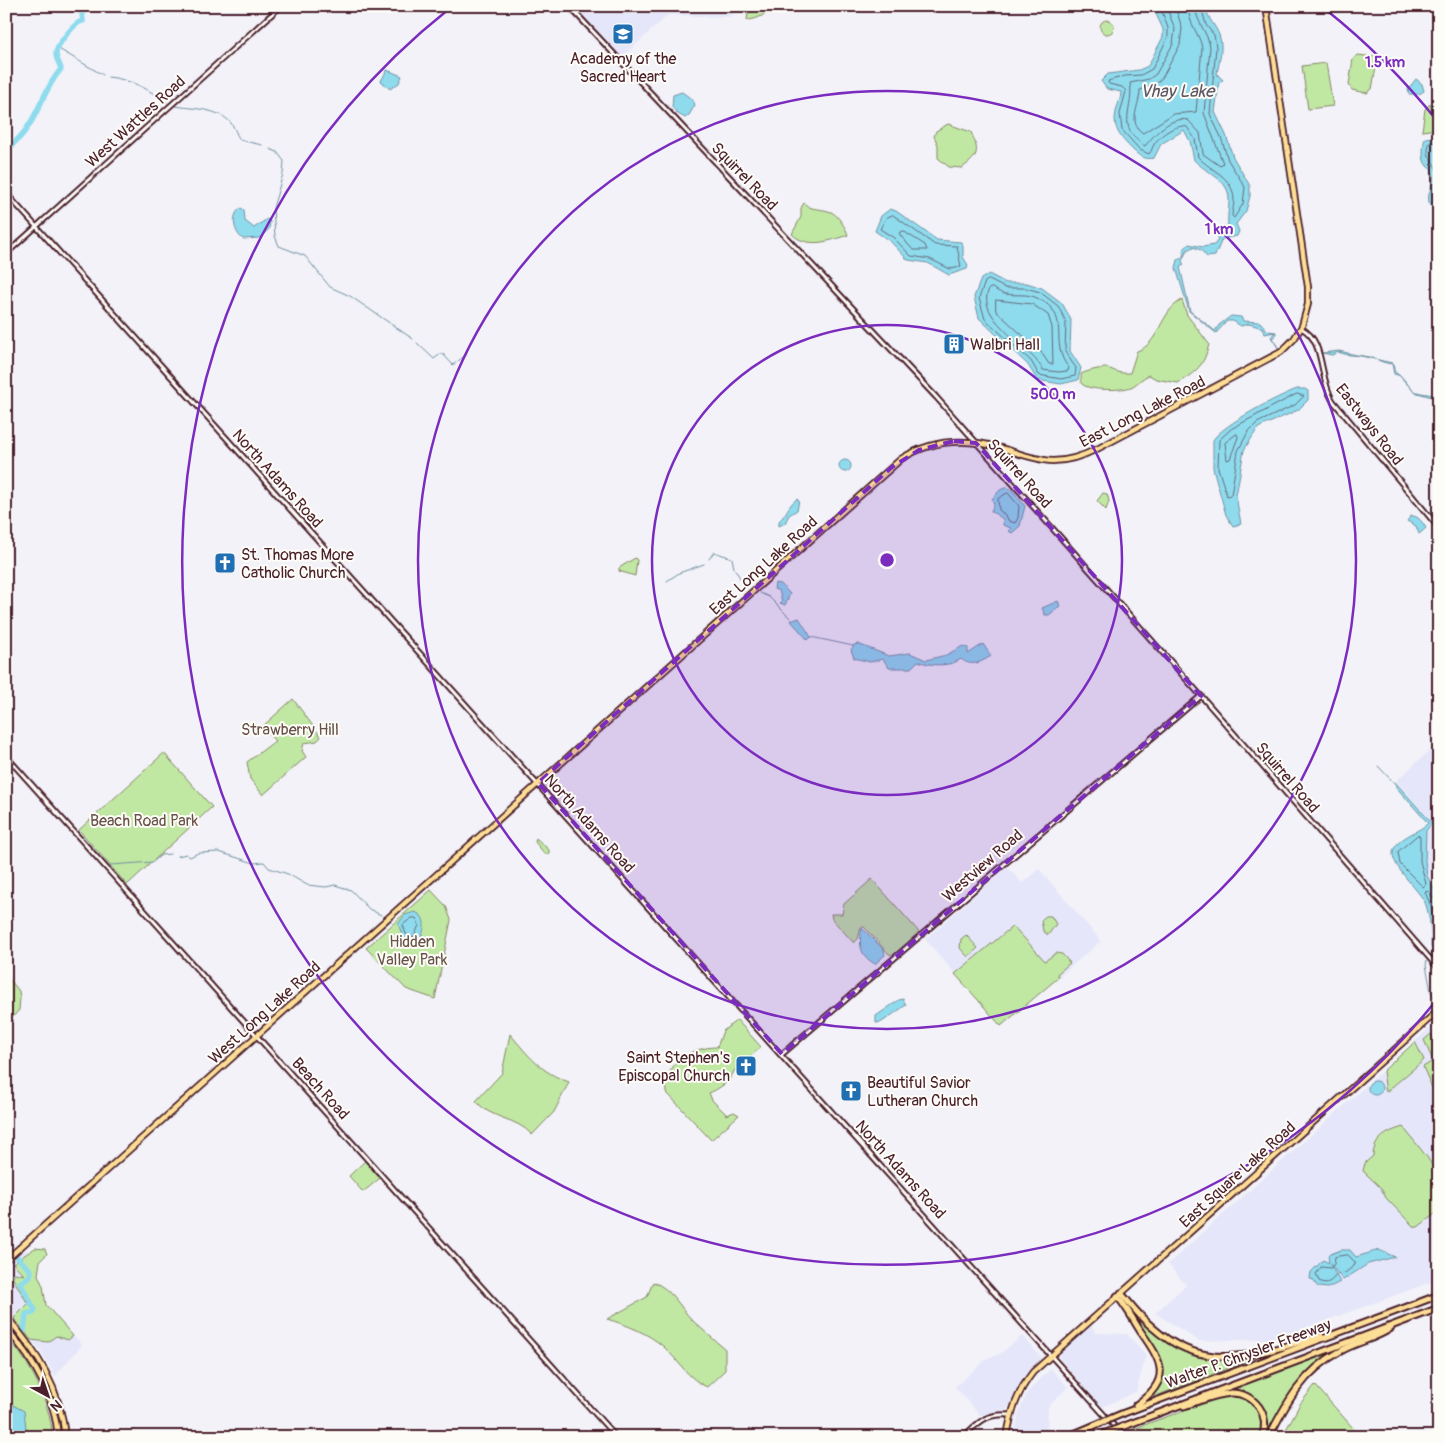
<svg xmlns="http://www.w3.org/2000/svg" width="1445" height="1443" viewBox="0 0 1445 1443" font-family="Pangolin,sans-serif">
  <style>
    .built { fill: #e5e6f9 }
    .green { fill: #c0e8a3; stroke: #858467 }
    .water { fill: #8edbee; stroke: #7390a0 }
    .lines { fill: none; stroke-linecap: round; stroke-linejoin: round }
    .shore { stroke: #656a79; stroke-width: 1 }
    .stream { stroke: #7390a0; stroke-width: 1 }
    .river { stroke: #8edbee; stroke-width: 5.5 }
    .minor-casing { stroke: #4a1f2b; stroke-width: 7 }
    .major-casing { stroke: #4a1f2b; stroke-width: 8 }
    .highway-casing { stroke: #4a1f2b; stroke-width: 9 }
    .minor { stroke: #fdfcf7; stroke-width: 3 }
    .major { stroke: #fdde96; stroke-width: 4.5 }
    .highway { stroke: #fdde96; stroke-width: 5 }
    .highway-bridge-casing { stroke: #4a1f2b; stroke-width: 9; stroke-linecap: butt }
    .highway-bridge { stroke: #fdde96; stroke-width: 5 }
    .marked { fill: #7b2cbf; fill-opacity: 0.2; stroke: #7b2cbf; stroke-width: 4; stroke-dasharray: 10 6; stroke-linejoin: round }
    .ring { fill: none; stroke: #7b2cbf; stroke-width: 2.5 }
    .labels { text-anchor: middle; stroke-width: 4; stroke-linejoin: round; paint-order: stroke }
    .poi-label { font-size: 16px; fill: #4a1f2b; stroke: #fdfcf7; text-anchor: start }
    .street-label { font-size: 16px; fill: #4a1f2b; stroke: #fdfcf7 }
    .park-label { font-size: 16px; fill: #685149; stroke: #fdfcf7 }
    .water-label { font-size: 18px; font-style: italic; fill: #5e5766; stroke: #fdfcf7 }
    .centre { fill: #7b2cbf; stroke: #fdfcf7; stroke-width: 2.5 }
    .ring-label { font-size: 15px; text-anchor: middle; font-weight: bold; fill: #7b2cbf; stroke: #fdfcf7; stroke-width: 4; stroke-linejoin: round; paint-order: stroke }
  </style>
  <rect width="100%" height="100%" fill="#f2f2f8"/>
  <filter id="ink" filterUnits="userSpaceOnUse"><feTurbulence type="fractalNoise" baseFrequency=".02" numOctaves="2"/><feDisplacementMap in="SourceGraphic" scale="10" xChannelSelector="R" yChannelSelector="G"/><feConvolveMatrix kernelMatrix="1 2 1 2 8 2 1 2 1" color-interpolation-filters="sRGB"/></filter>
  <g filter="url(#ink)">
    <g class="built">
      <polygon points="572,6 742,6 730,17 668,15 621,58"/>
      <polygon points="1439,742 1439,932 1408,852 1434,824 1396,781"/>
      <polygon points="1007,867 1022,883 1039,869 1101,941 1001,1026 925,939"/>
      <polygon points="1439,1020 1439,1279 1306,1328 1270,1339 1199,1341 1155,1313 1186,1285 1168,1264"/>
      <polygon points="6,1238 12,1247 29,1251 46,1305 82,1345 55,1376 40,1350 6,1309"/>
      <polygon points="1090,1324 1096,1333 1127,1334 1146,1355 1136,1392 1102,1407 1060,1359 1059,1353 1064,1347"/>
      <polygon points="1022,1336 1042,1358 1023,1377 1008,1408 1005,1410 980,1415 955,1387 988,1358 1000,1354"/>
      <polygon points="1051,1369 1068,1387 1048,1407 1047,1429 1028,1437 1014,1437 1019,1412 1026,1395 1033,1386"/>
    </g>
    <g class="green">
      <path d="M749,6H773C768,14 756,20 747,20Z"/>
      <circle cx="1107" cy="27" r="7"/>
      <polygon points="1358,55 1374,57 1377,61 1372,89 1367,93 1352,90 1349,85 1353,59"/>
      <polygon points="1326,63 1333,106 1308,109 1302,66"/>
      <polygon points="1430,104 1438,129 1422,131 1425,109"/>
      <path d="M948,124L971,132C979,151 980,155 962,168L949,167L938,158V145L934,136L936,131Z"/>
      <path d="M804,203C811,211 822,208 831,212C838,215 846,228 848,235C830,241 807,249 792,234L801,217V208Z"/>
      <path d="M1182,300L1187,315L1209,344C1204,366 1197,371 1178,383L1156,379L1149,375C1142,378 1138,383 1133,386C1125,391 1088,391 1082,384C1079,381 1082,378 1081,374C1087,371 1100,368 1106,368C1116,370 1116,374 1130,373L1137,351C1160,344 1159,312 1182,300Z"/>
      <polygon points="1103,493 1107,494 1109,501 1106,510 1097,501"/>
      <polygon points="635,558 637,560 635,576 619,571 619,568"/>
      <polygon points="293,699 321,737 317,741 304,743 302,751 306,757 263,795 250,779 247,762 275,741 262,727"/>
      <polygon points="164,753 212,807 127,885 79,830"/>
      <polygon points="536,838 549,850 549,854 545,854 535,842"/>
      <polygon points="872,879 919,932 893,955 889,954 864,927 861,927 858,939 854,943 832,919 831,914 842,914 844,904"/>
      <polygon points="431,890 446,906 451,920 435,999 406,989 366,948"/>
      <polygon points="1046,916 1051,916 1056,924 1048,935 1043,931 1041,920"/>
      <polygon points="1013,926 1045,961 1056,953 1062,954 1070,963 1057,974 1059,977 1001,1026 955,974"/>
      <polygon points="966,935 978,948 968,957 960,948 961,939"/>
      <polygon points="6,975 19,991 20,998 19,1010 11,1019 6,1030"/>
      <path d="M737,1020L761,1047L734,1071C731,1081 719,1089 709,1093L712,1100L727,1115L734,1112L739,1115L711,1140L667,1093C663,1063 691,1047 717,1047L723,1031Z"/>
      <path d="M510,1034C529,1056 540,1072 569,1082L554,1112L532,1135C517,1117 491,1120 476,1101L502,1073Z"/>
      <polygon points="1431,1034 1439,1051 1439,1104 1423,1067 1433,1061 1424,1040"/>
      <polygon points="1415,1042 1424,1060 1386,1092 1383,1071"/>
      <path d="M1403,1127L1427,1157L1437,1173L1439,1179V1211L1418,1227H1414L1386,1198L1381,1188L1363,1171L1365,1163L1373,1156C1374,1138 1387,1132 1403,1127Z"/>
      <polygon points="365,1161 380,1178 363,1192 349,1176"/>
      <polygon points="35,1248 45,1249 47,1254 40,1261 38,1275 43,1286 46,1305 73,1336 68,1340 56,1336 48,1342 31,1340 14,1318 28,1304 12,1277 15,1273 24,1275 13,1263"/>
      <path d="M653,1282C672,1289 679,1306 692,1320C703,1330 714,1340 725,1349V1370L707,1387C688,1379 679,1361 664,1347C648,1333 627,1325 607,1319L647,1297Z"/>
      <path d="M1127,1304C1151,1332 1180,1357 1218,1360C1231,1361 1246,1357 1256,1358L1153,1397L1163,1379L1162,1361Z"/>
      <path d="M6,1335C32,1366 48,1397 53,1437H6Z"/>
      <path d="M1336,1350L1301,1380L1286,1400L1268,1437H1265C1274,1409 1256,1395 1232,1389Z"/>
      <polygon points="1315,1385 1361,1437 1282,1437 1300,1404"/>
      <path d="M1238,1395C1256,1402 1267,1417 1260,1437H1130L1125,1432L1223,1396Z"/>
    </g>
    <g class="water">
      <path d="M1155,6H1206C1208,21 1215,24 1219,35C1224,48 1219,61 1217,74L1223,80L1219,82L1215,112L1226,135L1233,157L1250,186V196L1246,211L1236,224L1239,231L1237,236L1222,239L1215,256L1207,257L1201,250L1193,247L1187,250L1182,261L1184,265L1180,267L1190,311L1215,331L1219,325L1231,316L1241,317L1243,321L1260,322L1268,331L1276,332V335L1272,338L1279,349L1271,337L1275,332L1265,334L1263,328L1249,324L1241,326L1233,321H1227L1216,333L1189,311L1176,268L1178,260L1184,256L1183,250L1189,244L1203,247L1214,245L1218,240L1217,231L1228,225C1227,216 1229,210 1229,201C1230,179 1207,174 1194,160L1190,141L1184,130L1161,144L1154,158C1145,160 1139,156 1133,150C1122,139 1112,129 1116,112C1117,105 1121,100 1121,92L1107,89L1101,81L1108,74L1139,70L1148,66L1163,37V29L1155,12Z"/>
      <polygon points="387,70 402,76 399,83 390,89 381,81"/>
      <polygon points="1416,79 1422,84 1424,91 1419,94 1409,94 1408,89"/>
      <polygon points="682,92 693,100 695,105 689,115 685,118 678,114 672,107 673,95"/>
      <path d="M1433,137L1439,138V209L1433,208C1422,197 1435,186 1433,175C1432,169 1430,169 1427,166C1421,160 1423,145 1425,138Z"/>
      <path d="M241,208L244,210L245,221L254,228L267,219L270,221L269,229L260,238L243,239C234,233 230,215 241,208Z"/>
      <polygon points="890,209 896,211 937,240 961,242 963,246 963,257 968,265 967,269 949,275 928,263 908,260 891,242 875,231 881,216"/>
      <polygon points="989,274 1006,283 1027,283 1042,288 1062,303 1071,320 1070,351 1081,368 1078,380 1061,384 1037,380 1028,365 979,318 974,297 981,279"/>
      <path d="M1339,351L1392,363L1394,365V371C1402,377 1406,384 1413,390C1420,395 1432,392 1439,399L1414,392L1401,376L1394,374L1392,364C1384,363 1380,361 1373,358C1361,354 1350,357 1338,352L1332,355L1322,353Z"/>
      <path d="M1297,389H1305L1308,391V400L1298,410L1258,428L1244,450L1236,496L1241,524L1233,526L1226,515L1213,468V440C1222,425 1278,396 1297,389Z"/>
      <circle cx="845" cy="466" r="6"/>
      <polygon points="1007,487 1014,492 1025,506 1020,526 1012,533 1009,531 1011,528 1003,525 1003,519 991,511 994,504 992,499 1000,490"/>
      <path d="M797,499L799,501L797,510L789,515L785,523L779,526V521C787,514 788,505 797,499Z"/>
      <path d="M1411,516C1418,515 1423,523 1426,528L1419,534L1416,526L1407,521Z"/>
      <polygon points="775,583 781,584 790,594 785,605 780,603 782,601 779,591 774,589"/>
      <polygon points="1058,601 1060,606 1049,615 1045,615 1042,608"/>
      <polygon points="799,618 811,637 808,640 791,621"/>
      <path d="M858,644L889,656L910,653L926,660L946,655L963,646L968,648V654L983,644L991,656C980,663 971,667 961,659C950,667 930,666 918,661L911,668H889L883,659L870,662L854,658L851,650L854,645Z"/>
      <path d="M1395,782L1432,823L1426,831L1425,861L1427,876L1439,898V948L1436,950L1431,947C1432,934 1430,918 1426,905C1421,890 1384,862 1395,847C1403,835 1421,831 1428,823L1396,787Z"/>
      <path d="M415,912C428,917 424,929 421,939L414,943L404,939L398,924L405,915Z"/>
      <path d="M862,928L884,950L885,955L875,964C859,955 859,944 862,928Z"/>
      <polygon points="903,999 906,1005 882,1022 876,1023 876,1016 899,1000"/>
      <circle cx="1375" cy="1088" r="7"/>
      <polygon points="1341,1250 1350,1250 1356,1257 1379,1250 1395,1257 1368,1264 1343,1280 1330,1264 1340,1282 1328,1288 1318,1287 1312,1279 1310,1279 1311,1272 1323,1260 1329,1263 1328,1255"/>
      <polygon points="11,1340 14,1344 10,1357 12,1371 7,1396 11,1404 24,1411 27,1437 6,1437 6,1342"/>
    </g>
    <g class="lines">
      <g class="shore">
        <path d="M1160,6L1168,28V37L1152,69L1141,75L1125,76L1108,81L1109,84L1122,87L1126,91L1120,114L1122,130L1140,150L1149,154C1152,151 1152,147 1155,143C1160,135 1177,123 1187,127L1195,139L1198,157C1212,172 1233,176 1234,200C1234,206 1232,211 1232,216L1234,218L1243,204L1245,187L1228,160L1221,137L1210,114L1216,47L1214,35L1206,25L1201,6"/>
        <path d="M1166,6L1175,29L1173,44L1156,74L1149,79L1130,83C1135,110 1114,126 1145,146C1155,134 1170,116 1188,120L1200,133L1203,154L1220,166L1223,163L1204,113L1210,47C1208,33 1196,22 1195,6"/>
        <path d="M1175,6L1182,28L1180,45L1162,78L1154,85L1140,90C1140,105 1127,123 1143,133L1173,114L1196,112L1202,48C1200,34 1188,24 1188,6"/>
        <path d="M1439,143L1430,142C1423,158 1437,162 1438,175C1439,185 1432,192 1435,202L1439,204"/>
        <polygon points="893,215 935,245 957,246 961,267 950,269 930,259 911,256 894,238 880,229 886,218"/>
        <polygon points="900,232 903,231 925,245 927,250 913,250 900,235"/>
        <polygon points="989,280 1005,288 1026,288 1040,292 1058,306 1066,322 1065,352 1076,368 1075,376 1061,379 1039,375 1031,361 985,319 979,298 985,282"/>
        <path d="M992,288C997,290 1001,294 1006,294C1017,296 1027,293 1037,298C1074,315 1047,342 1069,368L1068,371L1058,372L1043,370C1031,346 974,318 989,289Z"/>
        <polygon points="996,300 1032,304 1048,315 1052,327 1053,364 1049,364 1041,352 996,311"/>
        <polygon points="1297,394 1304,396 1295,405 1257,423 1248,432 1238,451 1231,495 1227,496 1218,468 1219,440 1231,429"/>
        <polygon points="1237,434 1238,437 1230,459 1227,460 1225,443"/>
        <polygon points="1008,493 1019,506 1018,518 1015,523 1009,521 1006,516 999,510 998,499"/>
        <polygon points="1418,835 1420,837 1420,861 1426,884 1423,887 1400,864 1398,852"/>
        <polyline points="1439,899 1432,897 1429,891 1425,892 1431,906 1436,942 1439,945"/>
        <polygon points="412,918 416,918 419,925 414,937 406,934 403,925"/>
        <path d="M1348,1255L1355,1262V1265L1345,1273L1337,1274C1332,1280 1328,1286 1319,1281L1316,1274L1321,1267L1331,1268L1334,1264L1335,1257Z"/>
      </g>
      <g class="stream">
        <polyline points="57,48 103,75"/>
        <path d="M108,77C130,79 149,89 167,103"/>
        <path d="M175,106C193,109 218,108 231,123C235,128 236,134 240,140L262,145"/>
        <polyline points="270,149 277,152 284,161 283,174 273,208 275,236 279,246 305,256 330,287 350,296 413,339"/>
        <polyline points="417,343 434,359 442,353 453,365 467,354"/>
        <polyline points="709,559 714,552 732,558 734,568 742,581"/>
        <polyline points="667,581 679,573 704,564"/>
        <polyline points="760,593 769,597 792,620"/>
        <polyline points="811,637 853,646"/>
        <polyline points="1378,766 1394,783"/>
        <polyline points="178,856 186,854 190,857 198,853 219,852 254,863 264,862 269,868 288,874 307,885 326,887 335,885 351,890 369,909 381,915"/>
        <polyline points="111,865 153,862 161,855 170,854"/>
        <polyline points="1430,956 1433,949"/>
        <polyline points="1427,961 1426,965 1431,992 1437,1003"/>
        <polyline points="6,973 7,973"/>
      </g>
      <g class="river">
        <path d="M6,150C10,149 11,146 14,143C38,122 41,92 61,69C60,64 56,59 56,54C56,45 76,21 83,21L81,6"/>
        <polyline points="6,1249 7,1250"/>
        <polyline points="18,1258 31,1271 30,1276 20,1283 35,1310 33,1313 26,1314 24,1331"/>
      </g>
      <g class="minor-casing">
        <g id="minor">
          <polyline points="569,6 936,397 1210,706 1439,969"/>
          <polyline points="6,193 1124,1437"/>
          <polyline points="6,254 281,6"/>
          <path d="M1301,328C1326,341 1318,377 1333,401L1439,528"/>
          <polyline points="6,756 616,1437"/>
          <polyline points="782,1054 1201,696"/>
          <path d="M963,1437C980,1421 986,1413 1011,1415"/>
        </g>
      </g>
      <g class="major-casing">
        <g id="major">
          <path d="M6,1260L901,459C932,439 967,438 1001,448C1018,453 1035,460 1053,461C1069,461 1083,456 1097,449L1281,352L1294,339L1302,326L1308,304V287L1266,6"/>
          <path d="M6,1316C37,1352 61,1389 65,1437"/>
          <path d="M6,1328C33,1359 55,1396 58,1437"/>
          <path d="M1007,1437C1011,1412 1017,1392 1033,1372L1439,1010"/>
        </g>
      </g>
      <g class="highway-casing">
        <g id="highway">
          <path d="M1121,1293C1131,1305 1140,1317 1152,1327C1206,1376 1260,1353 1321,1336"/>
          <path d="M1117,1296C1127,1307 1133,1320 1141,1332C1163,1363 1172,1380 1136,1405"/>
          <path d="M1184,1406C1210,1398 1239,1381 1259,1407C1265,1416 1266,1427 1262,1437"/>
          <polyline points="1124,1413 1439,1295"/>
          <polyline points="1135,1422 1439,1308"/>
          <polyline points="1067,1437 1093,1426"/>
          <path d="M1269,1437C1286,1403 1304,1371 1339,1352C1355,1342 1376,1339 1391,1328"/>
        </g>
      </g>
      <use href="#minor" class="minor"/>
      <use href="#major" class="major"/>
      <use href="#highway" class="highway"/>
      <g class="highway-bridge-casing">
        <g id="highway-bridge">
          <polyline points="1093,1426 1124,1413"/>
          <polyline points="1103,1434 1135,1422"/>
        </g>
      </g>
      <use href="#highway-bridge" class="highway-bridge"/>
    </g>
  </g>
  <path class="marked" d="M954,441L976,443L1201,696L782,1054L538,783L892,467L919,450Z"/>
  <g class="ring">
    <circle cx="887" cy="560" r="235"/>
    <circle cx="887" cy="560" r="469"/>
    <path d="M1438 998A704 704 0 1 1 449 9M1325 9A704 704 0 0 1 1438 122"/>
  </g>
  <defs>
    <g id="school-square" transform="scale(1.125)"><rect x="-9" y="-9" width="18" height="18" rx="4" fill="#1f6fb2" stroke="#fdfcf7"/><path d="M0-5L7-2L0 1L-7-2ZM-4 1L0 2.5L4 1V4Q0 6-4 4Z" fill="#fff"/></g>
    <g id="building-square" transform="scale(1.125)"><rect x="-9" y="-9" width="18" height="18" rx="4" fill="#1f6fb2" stroke="#fdfcf7"/><path d="M-4-6H4V6H1V3H-1V6H-4ZM-2.5-4.3h1.7v1.8h-1.7ZM.8-4.3h1.7v1.8H.8ZM-2.5-1h1.7V.8h-1.7ZM.8-1h1.7V.8H.8Z" fill="#fff"/></g>
    <g id="church-square" transform="scale(1.125)"><rect x="-9" y="-9" width="18" height="18" rx="4" fill="#1f6fb2" stroke="#fdfcf7"/><path d="M-1.2-6h2.4v3.5h3.3v2.4h-3.3V6h-2.4V-.1h-3.3v-2.4h3.3Z" fill="#fff"/></g>
  </defs>
  <g fill-rule="evenodd">
    <use href="#school-square" x="623" y="34"/>
    <use href="#building-square" x="954" y="344"/>
    <use href="#church-square" x="225" y="563"/>
    <use href="#church-square" x="746" y="1066"/>
    <use href="#church-square" x="851" y="1091"/>
  </g>
  <g class="labels">
    <g class="poi-label">
      <text x="623" y="64" text-anchor="middle">Academy of the<tspan x="623" dy="18">Sacred Heart</tspan></text>
      <text x="970" y="350">Walbri Hall</text>
      <text x="241" y="560">St. Thomas More<tspan x="241" dy="18">Catholic Church</tspan></text>
      <text x="730" y="1063" text-anchor="end">Saint Stephen's<tspan x="730" dy="18">Episcopal Church</tspan></text>
      <text x="867" y="1088">Beautiful Savior<tspan x="867" dy="18">Lutheran Church</tspan></text>
    </g>
    <g class="street-label">
      <text transform="translate(135 121) rotate(-42)" y="6">West Wattles Road</text>
      <text transform="translate(745 176) rotate(46)" y="6">Squirrel Road</text>
      <text transform="translate(1142 411) rotate(-27)" y="6">East Long Lake Road</text>
      <text transform="translate(1370 424) rotate(52)" y="6">Eastways Road</text>
      <text transform="translate(1020 473) rotate(48)" y="6">Squirrel Road</text>
      <text transform="translate(278 478) rotate(48)" y="6">North Adams Road</text>
      <text transform="translate(763 565) rotate(-42)" y="6">East Long Lake Road</text>
      <text transform="translate(1288 777) rotate(49)" y="6">Squirrel Road</text>
      <text transform="translate(590 823) rotate(48)" y="6">North Adams Road</text>
      <text transform="translate(982 865) rotate(-41)" y="6">Westview Road</text>
      <text transform="translate(264 1012) rotate(-42)" y="6">West Long Lake Road</text>
      <text transform="translate(321 1088) rotate(48)" y="6">Beach Road</text>
      <text transform="translate(901 1169) rotate(48)" y="6">North Adams Road</text>
      <text transform="translate(1237 1174) rotate(-42)" y="6">East Square Lake Road</text>
      <text transform="translate(1248 1353) rotate(-20)" y="6">Walter P. Chrysler Freeway</text>
    </g>
    <g class="park-label">
      <text x="290" y="735">Strawberry Hill</text>
      <text x="144" y="826">Beach Road Park</text>
      <text x="412" y="947">Hidden<tspan x="412" dy="18">Valley Park</tspan></text>
    </g>
    <g class="water-label">
      <text x="1177" y="97">Vhay Lake</text>
    </g>
  </g>
  <circle cx="887" cy="560" r="8" class="centre"/>
  <g class="ring-label">
    <text x="1385" y="67">1.5 km</text>
    <text x="1219" y="234">1 km</text>
    <text x="1053" y="399">500 m</text>
  </g>
  <rect width="1445" height="1443" fill="none" stroke="#fdfcf7" stroke-width="25"/>
  <rect x="12" y="12" width="1420" height="1418" fill="none" stroke="#4a1f2b" stroke-width="2" filter="url(#ink)"/>
  <g transform="translate(48 1396) rotate(140)" stroke="#fdfcf7" stroke-width="4" paint-order="stroke">
  <path d="M0-4L9 19L0 12L-9 19Z" fill="#4a1f2b"/>
  <text y="-8" font-size="14" font-weight="bold" text-anchor="middle" fill="#4a1f2b">N</text>
  </g>
</svg>
